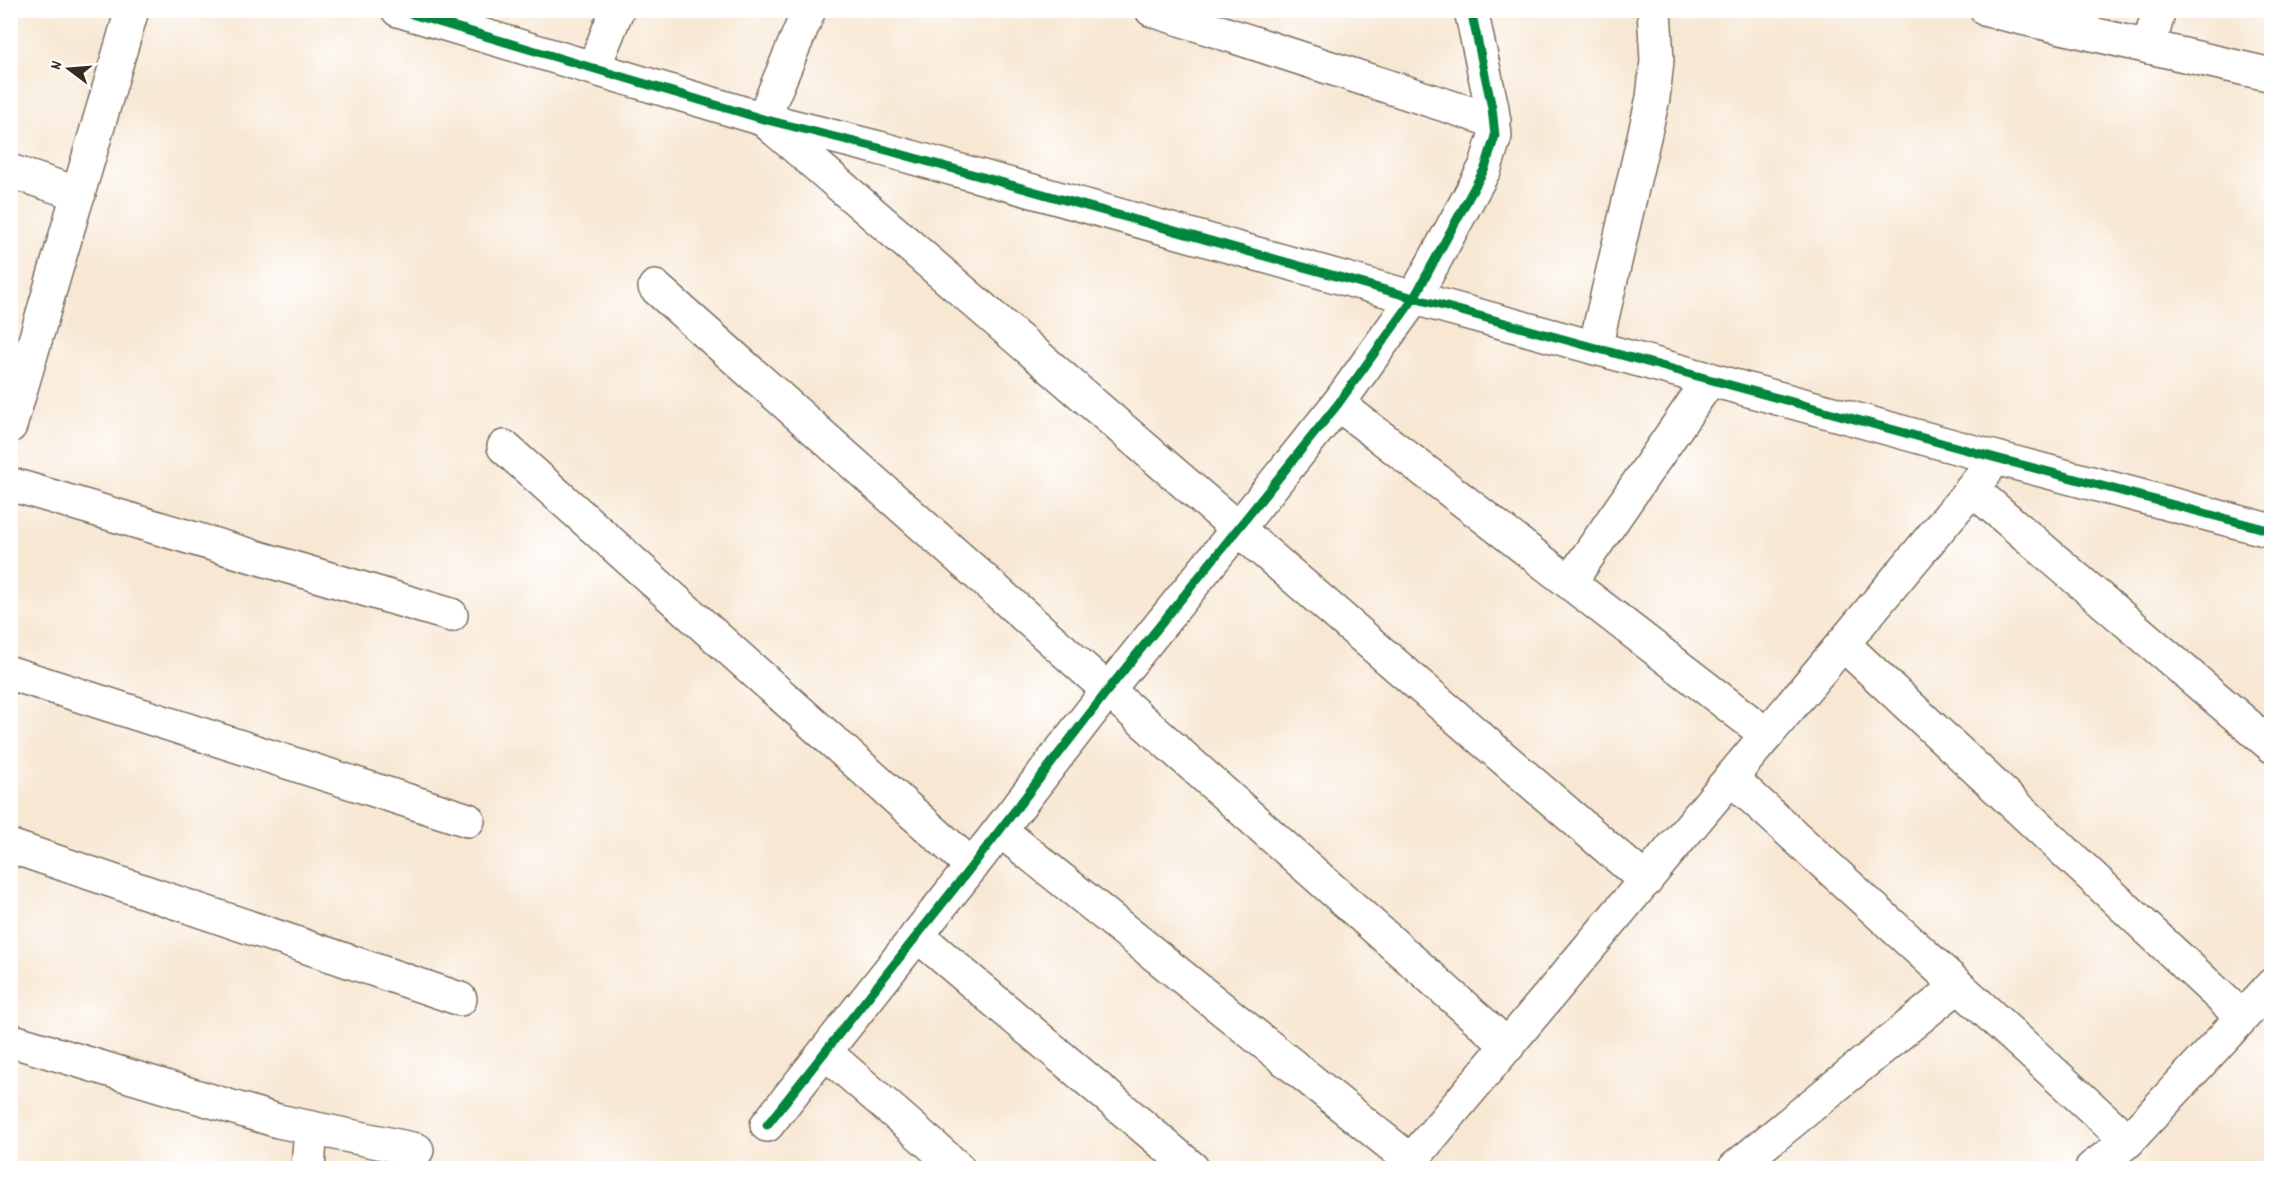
<svg xmlns="http://www.w3.org/2000/svg" width="2282" height="1179" viewBox="0 0 2282 1179" font-family="Dekko,sans-serif">
  <style>
    .lines { fill: none; stroke-linecap: round; stroke-linejoin: round }
    .minor-casing { stroke: #7d6c5d; stroke-width: 36 }
    .minor { stroke: #fff; stroke-width: 33 }
    .cycleway-casing { stroke: #fff; stroke-width: 13 }
    .cycleway { stroke: #00873e; stroke-width: 9 }
  </style>
  <rect width="100%" height="100%" fill="#fff"/>
  <filter id="ink" filterUnits="userSpaceOnUse"><feTurbulence type="fractalNoise" baseFrequency=".0167" numOctaves="2"/><feDisplacementMap in="SourceGraphic" scale="12" xChannelSelector="R" yChannelSelector="G"/><feConvolveMatrix kernelMatrix="1 2 1 2 8 2 1 2 1" color-interpolation-filters="sRGB"/></filter>
  <filter id="wash" filterUnits="userSpaceOnUse"><feTurbulence type="fractalNoise" baseFrequency=".008" numOctaves="4" result="noise"/><feDisplacementMap in="SourceGraphic" scale="24" xChannelSelector="R" yChannelSelector="G"/><feGaussianBlur stdDeviation="1.35" result="paint"/><feColorMatrix in="noise" values="0 0 0 0 0 0 0 0 0 0 0 0 0 0 0 0 0 1.4 0 .05"/><feComposite in="paint" operator="in"/></filter>
  <g filter="url(#wash)">
    <rect width="100%" height="100%" fill="#f7e7d3"/>
  </g>
  <g filter="url(#ink)">
    <g class="lines">
      <g class="minor-casing">
        <g id="minor">
          <polyline points="398,10 763,119 879,148 1414,298 1338,404 1108,690 972,866 767,1125"/>
          <polyline points="809,10 763,119 1646,881"/>
          <polyline points="1152,10 1494,121"/>
          <polyline points="1471,10 1492,108 1495,136 1485,168 1414,298 1996,458 2272,531"/>
          <polyline points="1987,10 2272,75"/>
          <polyline points="2149,47 2159,10"/>
          <polyline points="594,67 617,10"/>
          <polyline points="10,171 79,194"/>
          <polyline points="655,287 1508,1046"/>
          <polyline points="1595,348 1653,98 1657,60 1654,10"/>
          <polyline points="1338,404 1767,735"/>
          <polyline points="10,426 132,10"/>
          <polyline points="504,447 972,866"/>
          <polyline points="10,484 451,615"/>
          <polyline points="1972,489 2272,746"/>
          <polyline points="1570,582 1710,379"/>
          <polyline points="1843,644 2242,1017"/>
          <polyline points="10,673 468,820"/>
          <polyline points="1731,778 2128,1141"/>
          <polyline points="1000,830 1411,1161"/>
          <polyline points="10,846 460,999"/>
          <polyline points="917,935 1192,1168"/>
          <polyline points="10,1040 278,1121 417,1150"/>
          <polyline points="825,1052 958,1168"/>
          <polyline points="308,1168 311,1128"/>
          <polyline points="1405,1168 1972,489 1996,458"/>
          <polyline points="1735,1168 1958,986"/>
          <polyline points="2092,1168 2128,1141 2272,985"/>
        </g>
      </g>
      <use href="#minor" class="minor"/>
      <g class="cycleway-casing">
        <g id="cycleway">
          <polyline points="398,10 763,119 879,148 1414,298 1338,404 1108,690 972,866 767,1125"/>
          <polyline points="1471,10 1492,108 1495,136 1485,168 1414,298 1996,458 2272,531"/>
        </g>
      </g>
      <use href="#cycleway" class="cycleway"/>
    </g>
  </g>
  <rect width="2282" height="1179" fill="none" stroke="#fff" stroke-width="36"/>
  <g transform="translate(69 69) rotate(286)" stroke="#ffffff" stroke-width="4.5" paint-order="stroke">
  <path d="M0-4.5L10 22L0 15L-10 22Z" fill="#3b2a1e"/>
  <text y="-9" font-size="16" font-weight="bold" text-anchor="middle" fill="#3b2a1e">N</text>
  </g>
</svg>
